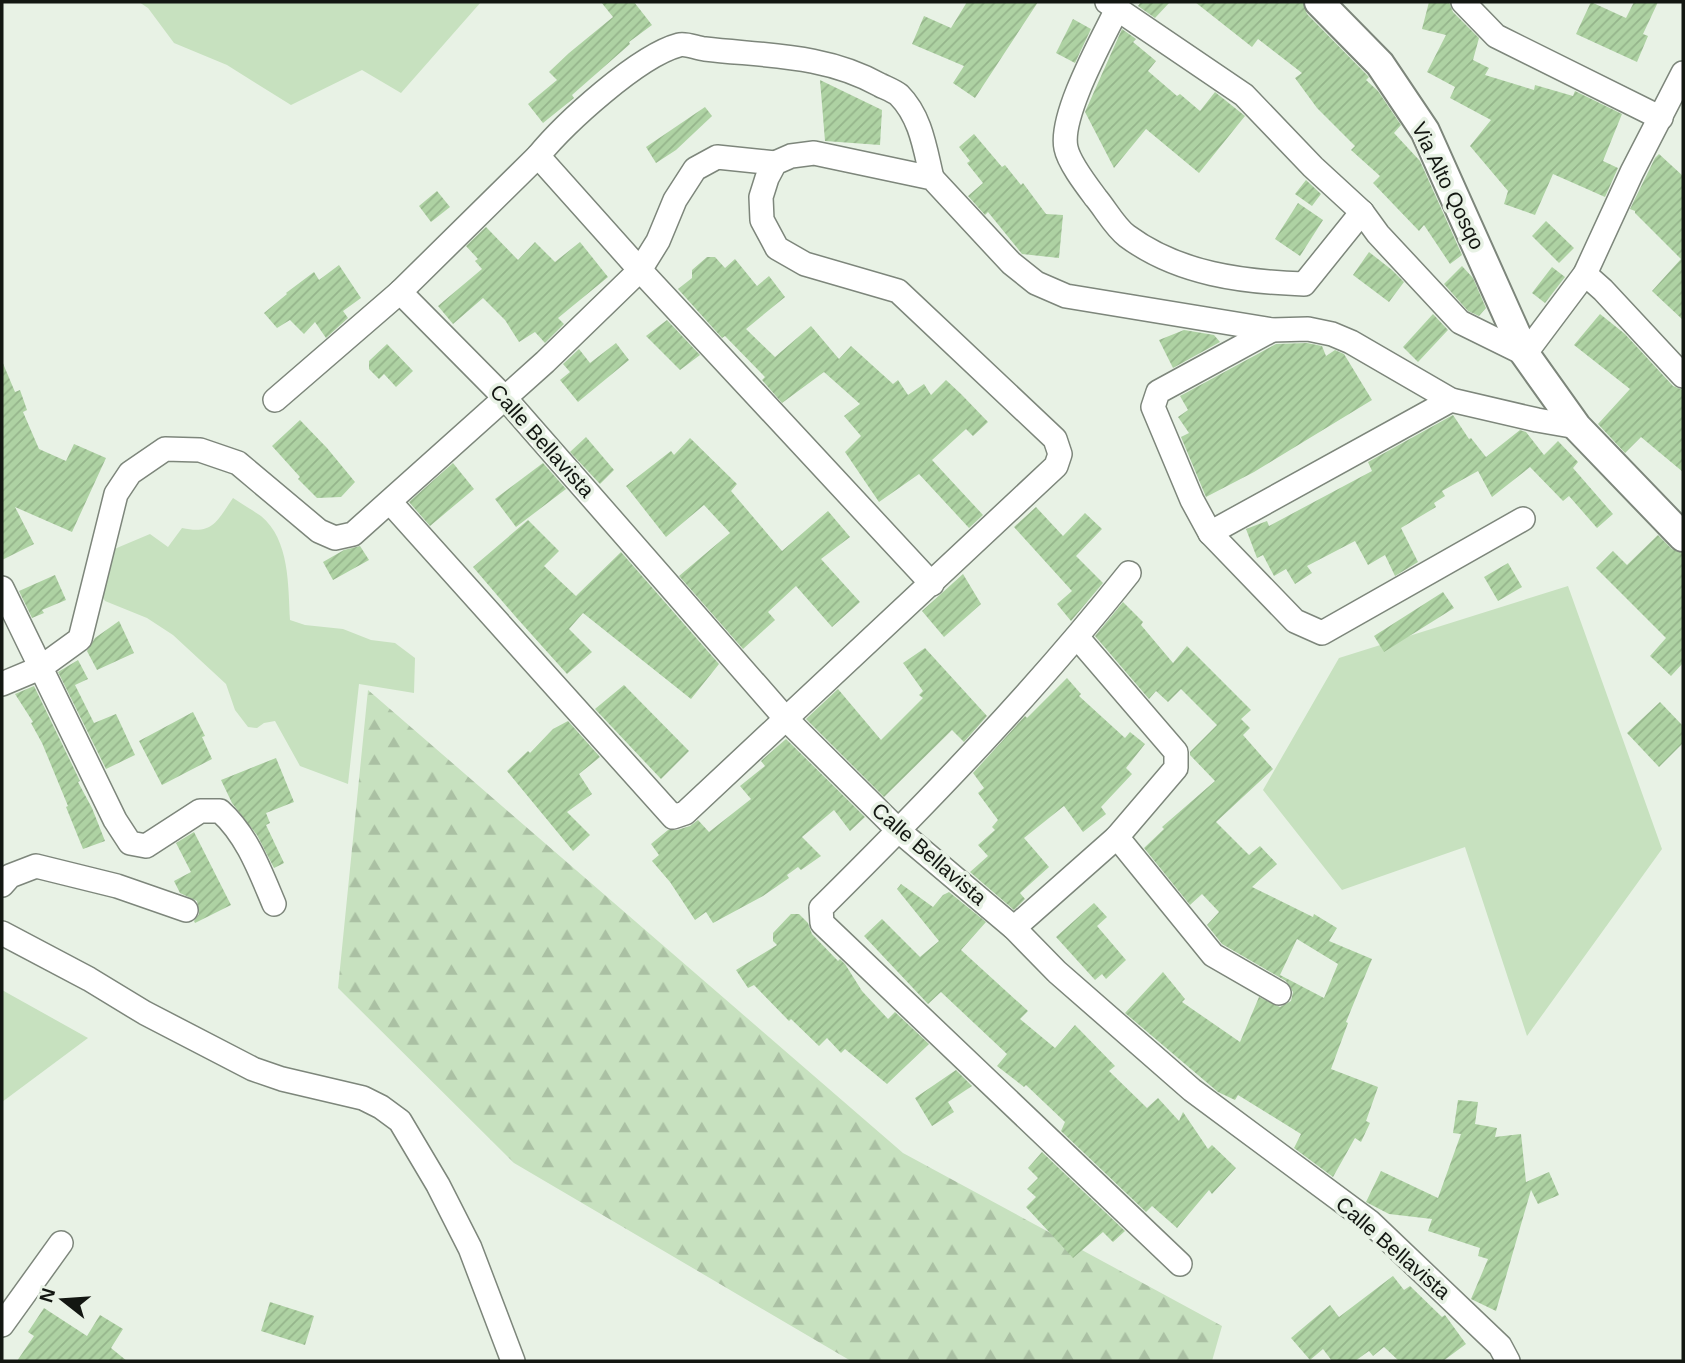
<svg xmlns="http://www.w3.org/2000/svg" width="1685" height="1363" viewBox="0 0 1685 1363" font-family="Helvetica,sans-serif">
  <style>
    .grass { fill: #c7e1bf }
    .forest { fill: url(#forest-firs) }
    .building { fill: url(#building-hatch); fill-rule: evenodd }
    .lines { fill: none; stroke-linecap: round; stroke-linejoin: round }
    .minor-casing { stroke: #7d867b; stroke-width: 26 }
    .tertiary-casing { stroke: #7d867b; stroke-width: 32 }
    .minor { stroke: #fff; stroke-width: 23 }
    .tertiary { stroke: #fff; stroke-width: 28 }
    .labels { text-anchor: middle; stroke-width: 7; stroke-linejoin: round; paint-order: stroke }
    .street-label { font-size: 21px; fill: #131712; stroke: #e8f2e5 }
  </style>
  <defs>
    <pattern id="forest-firs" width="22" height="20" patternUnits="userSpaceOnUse" patternTransform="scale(1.75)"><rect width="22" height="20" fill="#c7e1bf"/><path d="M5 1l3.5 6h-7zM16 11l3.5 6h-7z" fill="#aac0a3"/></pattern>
    <pattern id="building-hatch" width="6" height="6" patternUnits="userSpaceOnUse" patternTransform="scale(1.75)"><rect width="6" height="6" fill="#aed2a3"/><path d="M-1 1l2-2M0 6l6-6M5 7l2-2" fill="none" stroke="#95b48b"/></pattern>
  </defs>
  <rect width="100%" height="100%" fill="#e8f2e5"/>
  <g class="grass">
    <polygon points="139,2 481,2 401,93 362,70 291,105 227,65 174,43 148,8"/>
    <path d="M233,498C242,504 252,510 261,516C290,540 288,586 290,620L305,625L343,629L371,640L395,643L415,658L414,693L359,684L348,784L300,766L275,721L264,723L257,728L248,727L235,710L226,684L173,635L147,618L105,601L98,589L112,550L150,534L168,547L182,528C213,535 217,521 233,498Z"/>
    <polygon points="1568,586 1662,849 1527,1036 1465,847 1342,890 1263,790 1339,658"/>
    <polygon points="2,990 88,1038 2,1102"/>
  </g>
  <polygon class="forest" points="368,690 903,1153 1222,1326 1212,1361 851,1361 514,1163 338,988"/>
  <g class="building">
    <polygon points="601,2 634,2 652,25 629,42 630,44 572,95 574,98 543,123 528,104 557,80 549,72 569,53 613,17"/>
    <polygon points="967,2 1038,2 975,98 953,83 964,66 912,44 924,16 951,28"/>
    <polygon points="1141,2 1170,2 1155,18 1138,6"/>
    <polygon points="1195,2 1303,2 1307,14 1367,75 1369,77 1366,80 1378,91 1401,125 1394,133 1420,161 1462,255 1450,264 1424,225 1419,231 1373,183 1380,176 1351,150 1355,146 1317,108 1295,78 1302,73 1258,39 1252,47"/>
    <polygon points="1429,2 1449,2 1453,12 1479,38 1473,60 1489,68 1485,75 1534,90 1535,85 1573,96 1575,91 1622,114 1603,161 1618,168 1605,197 1553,174 1535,215 1504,204 1508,191 1470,146 1491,120 1450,98 1455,87 1427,72 1446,35 1422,29"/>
    <polygon points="1591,2 1626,18 1634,2 1658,2 1643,34 1648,36 1637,62 1576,34"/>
    <polygon points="1073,19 1091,29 1075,63 1056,53"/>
    <polygon points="1122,29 1136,39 1133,42 1156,61 1148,71 1177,96 1180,94 1200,111 1215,92 1245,116 1199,173 1146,129 1114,168 1085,112"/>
    <polygon points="820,80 882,110 880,145 825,141"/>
    <polygon points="705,107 712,116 676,150 656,163 646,147"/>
    <polygon points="974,134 1002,167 1005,165 1021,185 1023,183 1046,214 1063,215 1059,258 1022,254 988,212 985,215 968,196 983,183 967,163 970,161 959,147"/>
    <polygon points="1659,154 1683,176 1683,320 1652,291 1681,259 1635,213 1635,211 1630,209 1655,158"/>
    <polygon points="1306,180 1321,194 1312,206 1295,194"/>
    <polygon points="437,191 450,207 431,222 419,206"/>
    <polygon points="1298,203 1323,220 1300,256 1275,239"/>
    <polygon points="1546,221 1574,248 1559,263 1532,236"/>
    <polygon points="486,227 518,260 535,242 555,262 580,242 608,277 558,318 564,324 545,343 535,332 519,342 505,320 483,298 453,324 438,306 482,269 475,261 478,259 466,246"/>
    <polygon points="1369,252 1392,270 1404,282 1389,302 1353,275"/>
    <polygon points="707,257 715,257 725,268 735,259 757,286 769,276 785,297 746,329 775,357 811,326 839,359 851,346 893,384 898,380 908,395 924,384 931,395 946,380 961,394 988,422 973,436 966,429 932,460 983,515 969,528 919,474 879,502 845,452 861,436 844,416 860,404 824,372 782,403 762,380 765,377 725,336 722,338 678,289 692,278 692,270"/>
    <polygon points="339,265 361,298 343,311 348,318 326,338 315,322 304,334 290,320 277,328 264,313 287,294 286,293 314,272 319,280"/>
    <polygon points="1462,266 1473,278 1486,308 1479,316 1468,311 1444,284"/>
    <polygon points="1552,267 1565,277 1545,303 1532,293"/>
    <polygon points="1433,314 1448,330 1418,362 1403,347"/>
    <polygon points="1600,314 1625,334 1673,386 1683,390 1683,472 1641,437 1625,453 1598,424 1630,389 1574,345"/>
    <polygon points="667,320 700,355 680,370 646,336"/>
    <polygon points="1184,330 1214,335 1220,342 1173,368 1159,340"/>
    <polygon points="616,343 629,360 578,402 560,380 570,372 563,364 579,349 590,363"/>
    <polygon points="1307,343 1322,346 1326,356 1335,350 1344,354 1372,400 1254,472 1206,497 1181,437 1189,433 1178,417 1188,410 1180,396 1276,344"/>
    <polygon points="387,344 413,371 396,387 384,374 379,379 369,369 369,361"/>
    <polygon points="2,361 15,392 20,390 27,410 23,412 39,449 66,461 74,444 106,458 72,532 15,507 34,544 2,560"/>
    <polygon points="1453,415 1469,439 1471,438 1486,457 1520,430 1526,432 1544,455 1558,441 1578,462 1573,468 1613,514 1597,528 1569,496 1563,501 1530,467 1492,497 1478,471 1442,491 1445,496 1434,503 1436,507 1401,528 1418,562 1395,576 1385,555 1368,565 1355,541 1307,566 1312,573 1295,584 1286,569 1274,576 1263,555 1257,558 1246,529 1267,521 1269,526 1372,471 1368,462"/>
    <polygon points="300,420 327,448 355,482 341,497 317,498 298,479 300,477 272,446"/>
    <polygon points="586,437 614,470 600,484 570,452"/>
    <polygon points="690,438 737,484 731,491 782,551 828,511 850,537 821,559 860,602 832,627 796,586 768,612 775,620 743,649 679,576 730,533 704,505 666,537 626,486 671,451 674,455"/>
    <polygon points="453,463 474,489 430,526 409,502"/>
    <polygon points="543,463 566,489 516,527 495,499"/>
    <polygon points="1036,507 1063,536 1085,513 1102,529 1076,556 1103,583 1071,621 1057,604 1072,591 1014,527"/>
    <polygon points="528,520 559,551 544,566 576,596 621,552 719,664 691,699 583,613 569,629 592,652 567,674 515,616 473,567"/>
    <polygon points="1658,535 1672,549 1683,553 1683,663 1671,676 1650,656 1666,638 1596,568 1613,551 1627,565"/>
    <polygon points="360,546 369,560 333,580 323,562 344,550"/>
    <polygon points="1508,563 1522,587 1498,601 1484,577"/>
    <polygon points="963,574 981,604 944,637 922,611"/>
    <polygon points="55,575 66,600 42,610 44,613 32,618 19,591"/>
    <polygon points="1443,592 1454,608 1384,652 1374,636"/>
    <path d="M1123,602L1143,622L1141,625L1173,663L1187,646L1251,710L1241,719L1250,728L1243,735L1273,769L1216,822L1249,855L1260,846L1277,864L1252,887L1313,917L1314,914L1337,928L1329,941L1372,959L1346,1022L1348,1023L1331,1069L1378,1087L1366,1121L1370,1123L1361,1142L1355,1138L1333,1177L1294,1148L1301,1134L1238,1095L1235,1100L1218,1092L1125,1013L1163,972L1185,999L1182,1002L1240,1042L1259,997L1280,1007L1291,1001L1293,992L1286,981L1222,944L1207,925L1219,912L1202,894L1190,905L1144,848L1164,829L1162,827L1215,781L1190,755V752L1217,725L1181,689L1168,702L1156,691L1149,699L1095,636ZM1297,939L1338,964L1324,998L1280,975Z"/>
    <polygon points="119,621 134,653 97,670 87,651 95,638"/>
    <polygon points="925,648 987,716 964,742 952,730 884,797 806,719 838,689 881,740 923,698 919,695 923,691 903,663"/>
    <polygon points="78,660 88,679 75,685 94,723 116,714 135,755 106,769 58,672"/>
    <polygon points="1067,678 1081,694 1079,696 1125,738 1130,732 1145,744 1126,768 1132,774 1101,807 1106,814 1083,832 1064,806 1024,838 1049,867 1020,893 1025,899 1014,910 970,872 988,856 978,845 995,830 992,827 998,820 978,793 984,788 973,773 1025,716 1027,718"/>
    <polygon points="624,685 689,751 661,779 595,709"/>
    <polygon points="34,686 80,781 78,782 92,808 105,841 83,849 66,807 68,806 42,743 31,723 33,722 15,694"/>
    <polygon points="1660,702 1683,726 1683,743 1659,767 1627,733"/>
    <polygon points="193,712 205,736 202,737 212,759 162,785 139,741"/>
    <polygon points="568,721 600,757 579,774 592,794 567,812 590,835 573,851 507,771 528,751 530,753 553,729"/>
    <polygon points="786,739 865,817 850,831 834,810 802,837 821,856 801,870 798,867 787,875 789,878 763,896 713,923 706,912 695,920 670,882 652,861 659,855 651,844 668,830 677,830 690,826 698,820 709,832 751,799 740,786 765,766 761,761"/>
    <polygon points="276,758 294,802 266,813 270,823 266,825 284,863 274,868 257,835 232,803 221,780"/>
    <polygon points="194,832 231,905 195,923 194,921 199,914 197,901 180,893 174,881 191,872 176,843"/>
    <polygon points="901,884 933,907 943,895 949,892 986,922 961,950 1028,1011 1020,1019 1055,1048 1075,1025 1115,1066 1109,1071 1147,1108 1158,1098 1179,1121 1183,1112 1208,1149 1212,1145 1236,1168 1212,1194 1209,1190 1177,1228 1152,1206 1146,1212 1061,1131 1065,1122 1026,1085 1024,1087 997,1066 1007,1054 941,992 928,1004 864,936 882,919 920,957 939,941 897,889"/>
    <polygon points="1094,903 1107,917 1097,926 1126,960 1106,979 1102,974 1095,980 1056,937"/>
    <polygon points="791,914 799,914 808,923 812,934 838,961 840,959 845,964 862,991 888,1019 895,1012 929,1044 887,1084 845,1049 841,1053 827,1038 819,1046 791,1019 789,1021 754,985 748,988 736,970 777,945 773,941 773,933"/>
    <polygon points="956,1070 972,1086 948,1102 954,1112 932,1126 915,1098"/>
    <polygon points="1458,1100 1478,1102 1475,1124 1497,1128 1495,1137 1521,1134 1526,1182 1549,1172 1559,1195 1538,1204 1531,1190 1496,1311 1471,1299 1488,1259 1478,1256 1480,1248 1428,1231 1432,1219 1389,1214 1366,1202 1381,1171 1438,1198 1461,1134 1453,1133"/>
    <polygon points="1042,1152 1125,1231 1113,1242 1103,1232 1073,1258 1026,1207 1036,1197 1027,1189 1038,1178 1028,1168"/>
    <polygon points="1393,1276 1404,1290 1410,1286 1442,1317 1445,1315 1466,1344 1443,1361 1399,1361 1384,1347 1373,1356 1369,1351 1355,1361 1332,1361 1323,1349 1310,1360 1291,1338 1330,1305 1339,1317"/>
    <polygon points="270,1302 314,1316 305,1345 261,1331"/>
    <polygon points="44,1308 87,1336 100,1315 123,1329 111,1348 127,1361 17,1361 34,1336 28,1332"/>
  </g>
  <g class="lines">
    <g class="minor-casing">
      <g id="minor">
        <polyline points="1107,2 1244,95 1313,167 1362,212 1378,234 1460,322 1525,354 1585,274 1632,172 1683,73"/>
        <polyline points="1463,2 1496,36 1661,118"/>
        <path d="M1117,9C1102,40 1059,116 1066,148C1069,163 1087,186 1096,198C1106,210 1115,227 1127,236C1178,274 1243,282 1304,284L1362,212"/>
        <polyline points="538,156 640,270 932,584"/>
        <polyline points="1585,274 1603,290 1683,376"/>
        <polyline points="400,292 505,398 786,719 899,831 1014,928 1057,972 1192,1090 1370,1222 1500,1346 1508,1361"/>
        <polyline points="1272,330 1158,392 1153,407 1192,500 1210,533 1295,621 1322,633 1523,519"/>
        <path d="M275,400L400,292L538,156C565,123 638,56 679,45C686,43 696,48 705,49C765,56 825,54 880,85C886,88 894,91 899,95C921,117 925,149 932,178"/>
        <polyline points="390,502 673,817 685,813 1056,466 1060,454 1055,439 898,291 805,264 777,248 762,220 761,197 767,178 775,163 791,156 814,153 932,178 1011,263 1036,283 1066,296 1272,330 1308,329 1332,334 1351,342 1451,400 1537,420 1577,427"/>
        <polyline points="1210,533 1451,400"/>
        <path d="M1129,573C1035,691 929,801 821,908L822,923L1180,1264"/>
        <path d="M2,588L115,820L130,843L146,846L200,811H220C247,835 260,871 274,904"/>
        <polyline points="2,684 40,668 80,639 116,494 130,473 165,449 200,450 238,463 319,531 335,538 353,534 545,362 640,270 658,241 675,200 695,169 717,157 775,163"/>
        <polyline points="1117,837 1213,955 1279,993"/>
        <polyline points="2,885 10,876 36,866 117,886 186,910"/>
        <polyline points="1014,928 1117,837 1176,768 1176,752 1077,637"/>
        <polyline points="2,933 89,979 145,1013 253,1069 282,1079 363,1098 381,1107 400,1121 438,1185 470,1248 513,1361"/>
        <polyline points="2,1325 61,1243"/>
      </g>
    </g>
    <g class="tertiary-casing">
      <polyline id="tertiary" points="1319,2 1380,64 1425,131 1525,354 1577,427 1683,537"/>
    </g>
    <use href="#minor" class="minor"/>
    <use href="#tertiary" class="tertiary"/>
  </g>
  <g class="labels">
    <g class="street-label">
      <text transform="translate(1448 186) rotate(64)" y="7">Via Alto Qosqo</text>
      <text transform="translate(542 441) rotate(48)" y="7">Calle Bellavista</text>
      <text transform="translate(929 854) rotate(41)" y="7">Calle Bellavista</text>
      <text transform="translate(1393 1248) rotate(41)" y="7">Calle Bellavista</text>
    </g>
  </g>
  <rect width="1685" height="1363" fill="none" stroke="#131712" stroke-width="7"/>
  <g transform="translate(63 1300) rotate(287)" stroke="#e8f2e5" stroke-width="5" paint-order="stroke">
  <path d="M0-5L12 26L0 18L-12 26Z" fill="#131712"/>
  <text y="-10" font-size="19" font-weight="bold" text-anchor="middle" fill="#131712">N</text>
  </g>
</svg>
